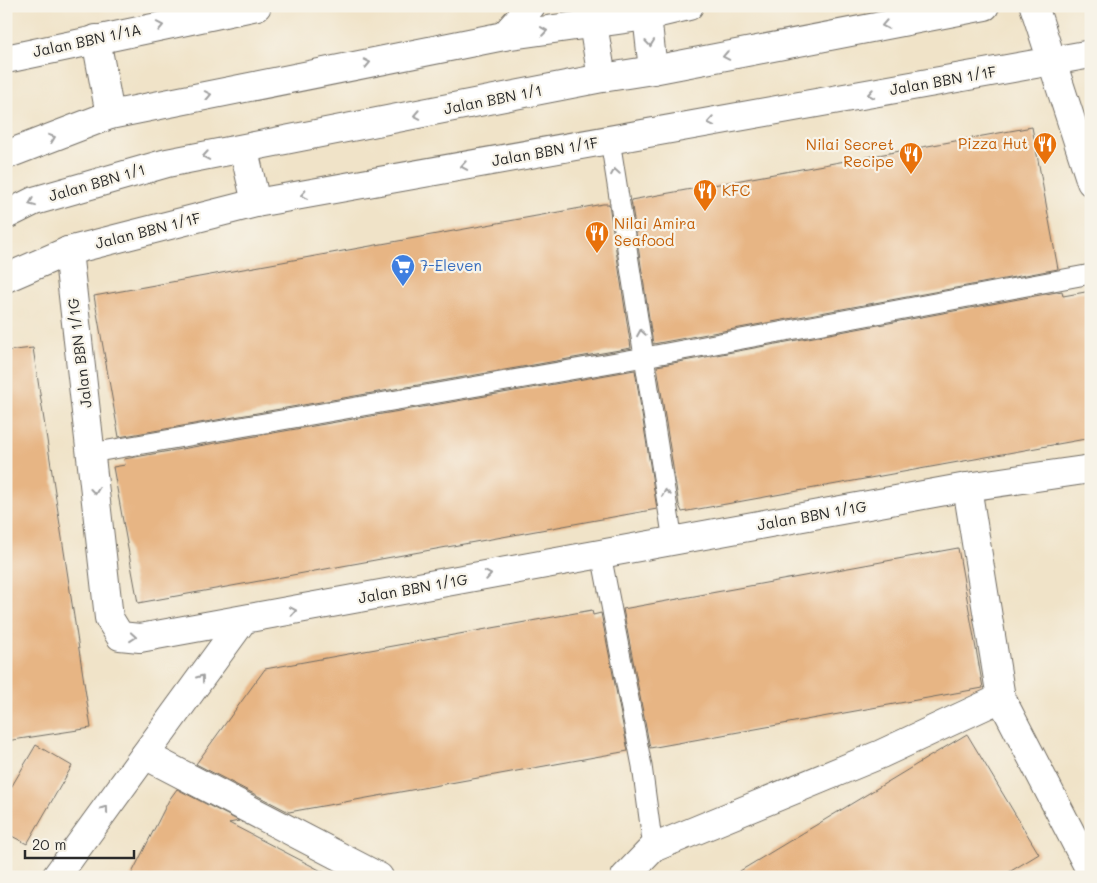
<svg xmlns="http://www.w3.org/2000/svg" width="1097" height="883" viewBox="0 0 1097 883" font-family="Mali,sans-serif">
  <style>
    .building { fill: #e7b584 }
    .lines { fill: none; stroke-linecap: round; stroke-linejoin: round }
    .service-casing { stroke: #706b62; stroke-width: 21 }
    .minor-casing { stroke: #706b62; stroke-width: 30 }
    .tertiary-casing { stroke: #706b62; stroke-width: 30 }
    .service { stroke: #fff; stroke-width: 19 }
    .minor { stroke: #fff; stroke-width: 28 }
    .tertiary { stroke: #fff; stroke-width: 28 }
    .oneway { stroke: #a0a0a0 }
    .labels { text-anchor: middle; stroke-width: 4.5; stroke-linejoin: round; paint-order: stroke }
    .street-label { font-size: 15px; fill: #2b2b2b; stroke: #f7f3e8 }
    .food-label { font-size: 15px; fill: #c56008; stroke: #f7f3e8; text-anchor: end }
    .shop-label { font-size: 15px; fill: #366cbe; stroke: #f7f3e8; text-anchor: start }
  </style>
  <rect width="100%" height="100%" fill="#f7f3e8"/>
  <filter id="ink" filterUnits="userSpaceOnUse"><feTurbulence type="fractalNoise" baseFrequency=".02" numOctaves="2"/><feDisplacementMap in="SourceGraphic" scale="10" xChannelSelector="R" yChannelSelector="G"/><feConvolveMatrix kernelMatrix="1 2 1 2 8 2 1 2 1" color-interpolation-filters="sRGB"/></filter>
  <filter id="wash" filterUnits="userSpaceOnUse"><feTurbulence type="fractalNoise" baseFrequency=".0096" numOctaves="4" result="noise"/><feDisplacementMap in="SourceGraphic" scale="20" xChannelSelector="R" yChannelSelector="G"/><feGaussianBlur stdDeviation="1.12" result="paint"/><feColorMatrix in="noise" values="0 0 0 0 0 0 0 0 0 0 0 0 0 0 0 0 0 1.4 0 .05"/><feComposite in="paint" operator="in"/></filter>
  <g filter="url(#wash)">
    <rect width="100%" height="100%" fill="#f0e3c8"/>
    <g id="blocks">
      <g class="building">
        <polygon points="1032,127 1058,269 653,344 631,200"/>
        <polygon points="603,204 609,204 631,348 119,437 94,296"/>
        <polygon points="1062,291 1063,296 1091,291 1091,438 682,512 679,505 657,366"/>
        <polygon points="33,348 91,728 6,741 6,351"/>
        <polygon points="635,370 657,509 138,603 113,467 125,465 124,459"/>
        <polygon points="958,548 983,688 650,748 623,609"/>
        <polygon points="592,610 593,615 601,613 628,751 289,812 196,764 265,669"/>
        <polygon points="967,734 1039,854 1001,877 730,877"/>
        <polygon points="36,745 72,766 27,844 6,833 6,796"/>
        <polygon points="177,789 239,821 229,823 333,877 130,877 169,800"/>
      </g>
    </g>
  </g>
  <g filter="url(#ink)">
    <use href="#blocks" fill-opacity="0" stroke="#706b62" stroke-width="1"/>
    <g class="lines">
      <g class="service-casing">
        <g id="service">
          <polyline points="610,140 673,541"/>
          <polyline points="91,453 645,357 1091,274"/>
          <polyline points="601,554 642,766 653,848"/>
        </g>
      </g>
      <g class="minor-casing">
        <g id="minor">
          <polyline points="590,6 602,78"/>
          <polyline points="646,6 653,70"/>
          <polyline points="1034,6 1091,182"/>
          <polyline points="96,39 110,115"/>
          <polyline points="6,59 257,6"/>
          <polyline points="244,150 256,203"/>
          <polyline points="68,251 109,618 120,636 140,638 967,487 1091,469"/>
          <polyline points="6,278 68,251 256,203 1091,54"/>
          <polyline points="967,487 1001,698 1091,872"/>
          <polyline points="145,755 379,877"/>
          <polyline points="56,877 243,620"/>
          <polyline points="625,877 653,848 881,754 1001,698"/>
        </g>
      </g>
      <g class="tertiary-casing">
        <g id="tertiary">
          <polyline points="504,36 531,6"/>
          <polyline points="6,155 110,115 504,36 647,16 689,6"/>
          <polyline points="6,215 34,201 167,163 602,78 653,70 985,6"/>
        </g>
      </g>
      <use href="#service" class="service"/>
      <use href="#minor" class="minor"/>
      <use href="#tertiary" class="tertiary"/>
    </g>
    <defs><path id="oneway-chevron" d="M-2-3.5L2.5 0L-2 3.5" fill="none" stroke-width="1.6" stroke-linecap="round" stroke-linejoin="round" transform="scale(1.25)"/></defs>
    <g class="oneway">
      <use href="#oneway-chevron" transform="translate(885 25) rotate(169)"/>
      <use href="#oneway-chevron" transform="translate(160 26) rotate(-11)"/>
      <use href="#oneway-chevron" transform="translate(544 31) rotate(-8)"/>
      <use href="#oneway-chevron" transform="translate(650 43) rotate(84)"/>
      <use href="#oneway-chevron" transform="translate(726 56) rotate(169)"/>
      <use href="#oneway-chevron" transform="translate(367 63) rotate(-11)"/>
      <use href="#oneway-chevron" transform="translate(871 94) rotate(170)"/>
      <use href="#oneway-chevron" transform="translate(208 95) rotate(-11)"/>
      <use href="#oneway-chevron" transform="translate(417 115) rotate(169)"/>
      <use href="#oneway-chevron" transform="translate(711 122) rotate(170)"/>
      <use href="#oneway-chevron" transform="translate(52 138) rotate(-21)"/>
      <use href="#oneway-chevron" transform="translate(206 156) rotate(170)"/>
      <use href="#oneway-chevron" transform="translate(464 166) rotate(170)"/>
      <use href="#oneway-chevron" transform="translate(615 172) rotate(-99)"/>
      <use href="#oneway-chevron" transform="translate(304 195) rotate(170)"/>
      <use href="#oneway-chevron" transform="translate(32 203) rotate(158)"/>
      <use href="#oneway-chevron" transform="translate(641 333) rotate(-99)"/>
      <use href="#oneway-chevron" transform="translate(95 491) rotate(84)"/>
      <use href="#oneway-chevron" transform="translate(666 493) rotate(-99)"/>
      <use href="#oneway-chevron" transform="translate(488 575) rotate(-10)"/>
      <use href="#oneway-chevron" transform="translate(293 611) rotate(-10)"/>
      <use href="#oneway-chevron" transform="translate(133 637) rotate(5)"/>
      <use href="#oneway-chevron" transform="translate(201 678) rotate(-54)"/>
      <use href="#oneway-chevron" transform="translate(105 809) rotate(-54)"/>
    </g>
  </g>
  <defs>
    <g id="restaurant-pin" transform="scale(1.25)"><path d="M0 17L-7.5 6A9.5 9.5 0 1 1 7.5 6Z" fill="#e8710a" stroke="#f7f3e8"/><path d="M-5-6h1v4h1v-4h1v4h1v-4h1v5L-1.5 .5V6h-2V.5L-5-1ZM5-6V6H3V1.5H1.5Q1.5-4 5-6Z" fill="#fff"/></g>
    <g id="supermarket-pin" transform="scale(1.25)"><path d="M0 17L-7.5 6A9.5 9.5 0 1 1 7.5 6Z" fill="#3f7fe0" stroke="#f7f3e8"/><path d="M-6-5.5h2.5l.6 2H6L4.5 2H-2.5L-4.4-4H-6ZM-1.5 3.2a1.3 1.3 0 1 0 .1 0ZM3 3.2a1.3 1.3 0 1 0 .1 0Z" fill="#fff"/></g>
  </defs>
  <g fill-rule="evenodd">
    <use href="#restaurant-pin" x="1045" y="144"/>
    <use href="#restaurant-pin" x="911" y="154"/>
    <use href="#restaurant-pin" x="705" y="191"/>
    <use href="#restaurant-pin" x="597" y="233"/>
    <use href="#supermarket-pin" x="403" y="266"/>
  </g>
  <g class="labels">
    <g class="street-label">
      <text transform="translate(87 41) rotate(-12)" y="5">Jalan BBN 1/1A</text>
      <text transform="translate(943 81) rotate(-10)" y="5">Jalan BBN 1/1F</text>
      <text transform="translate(493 100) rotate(-11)" y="5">Jalan BBN 1/1</text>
      <text transform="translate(545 152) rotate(-10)" y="5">Jalan BBN 1/1F</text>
      <text transform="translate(97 183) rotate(-16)" y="5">Jalan BBN 1/1</text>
      <text transform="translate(148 231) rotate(-14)" y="5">Jalan BBN 1/1F</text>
      <text transform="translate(80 353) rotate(-97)" y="5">Jalan BBN 1/1G</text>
      <text transform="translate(812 516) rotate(-10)" y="5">Jalan BBN 1/1G</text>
      <text transform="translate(413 589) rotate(-10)" y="5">Jalan BBN 1/1G</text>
    </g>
    <g class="food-label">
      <text x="1028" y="149">Pizza Hut</text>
      <text x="894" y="150">Nilai Secret<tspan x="894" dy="17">Recipe</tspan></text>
      <text x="722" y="196" text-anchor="start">KFC</text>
      <text x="614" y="229" text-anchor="start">Nilai Amira<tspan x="614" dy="17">Seafood</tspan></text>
    </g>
    <g class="shop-label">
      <text x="420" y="271">7-Eleven</text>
    </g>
  </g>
  <rect width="1097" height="883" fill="none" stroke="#f7f3e8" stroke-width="25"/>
  <path d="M25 850v8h109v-8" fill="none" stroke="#2b2b2b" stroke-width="2.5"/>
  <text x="32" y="850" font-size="15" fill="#2b2b2b" stroke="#f7f3e8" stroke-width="4" paint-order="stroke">20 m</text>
</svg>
